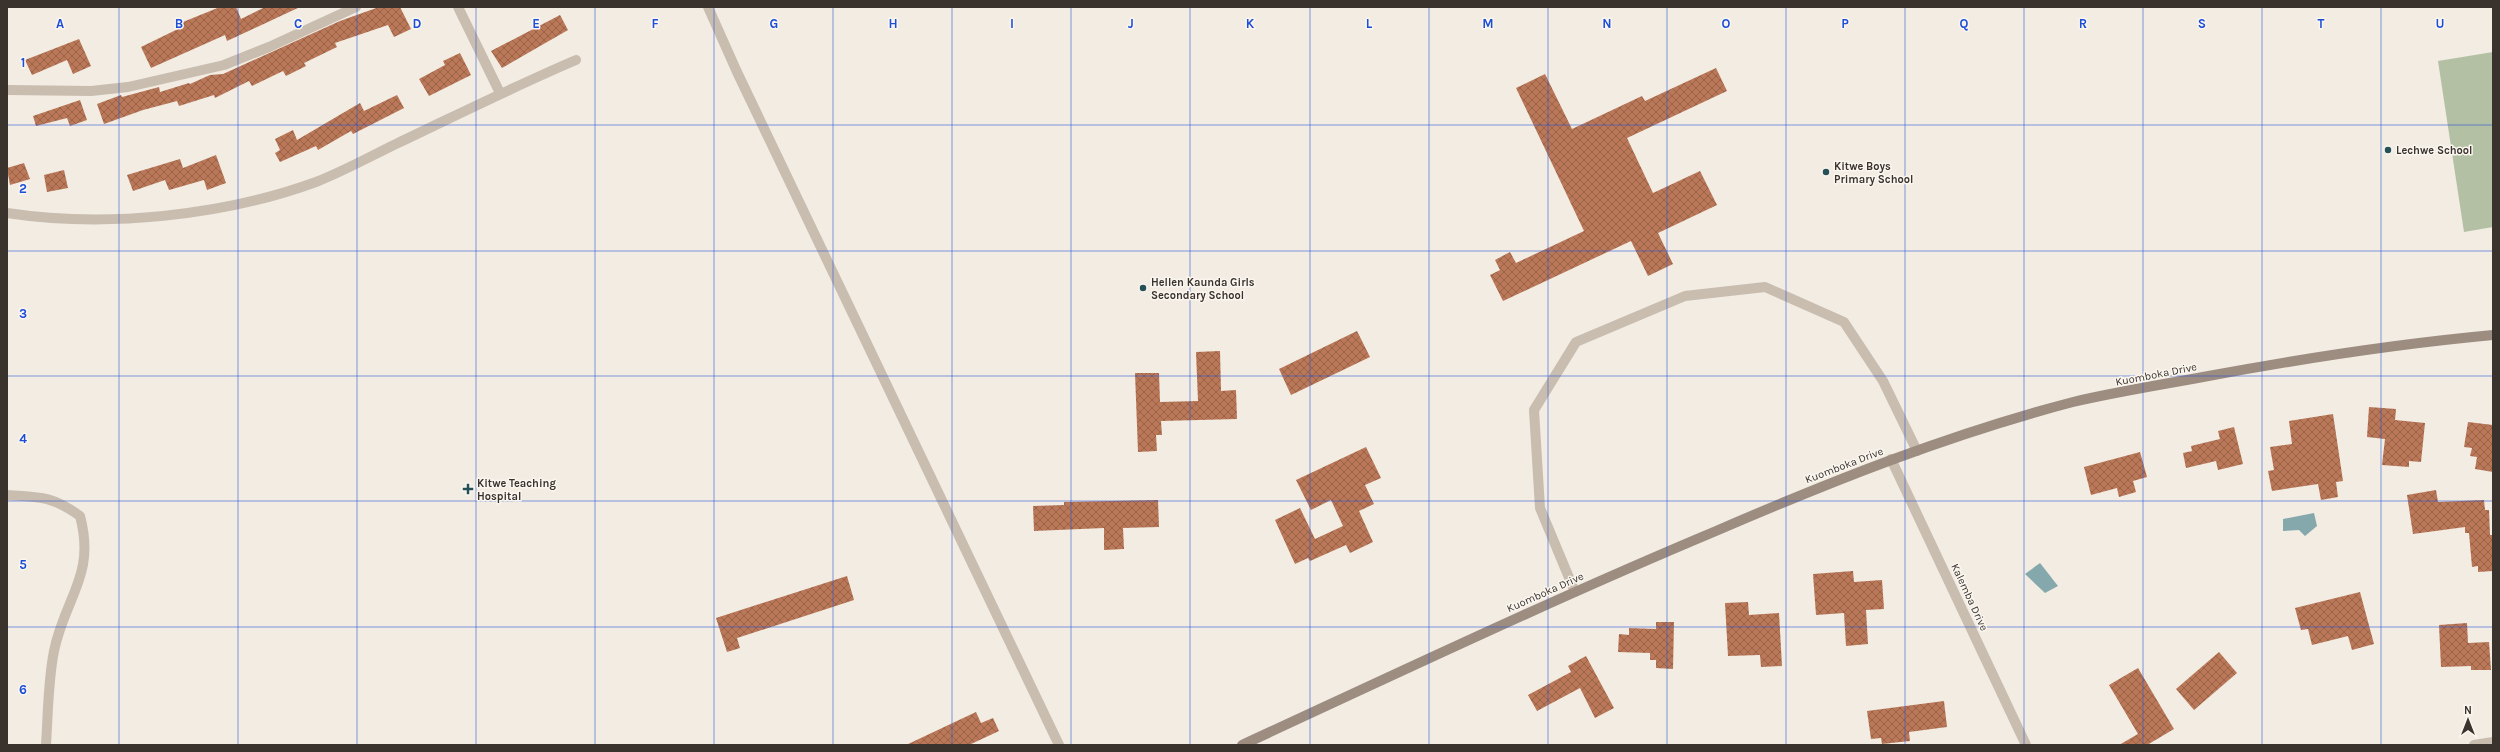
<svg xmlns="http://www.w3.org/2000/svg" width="2500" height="752" viewBox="0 0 2500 752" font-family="Karla,sans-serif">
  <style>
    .pitch { fill: #b4c0a4 }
    .water { fill: #84a8ac }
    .building { fill: url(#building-cross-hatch) }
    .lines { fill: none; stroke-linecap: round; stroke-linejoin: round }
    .service { stroke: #c9bdaf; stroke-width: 10 }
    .minor { stroke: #c9bdaf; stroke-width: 10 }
    .secondary { stroke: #9d8d81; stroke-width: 10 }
    .grid { fill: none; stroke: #1d4ed8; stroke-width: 1; stroke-opacity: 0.55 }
    .poi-dot { fill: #265057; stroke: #faf6ef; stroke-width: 1.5 }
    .labels { text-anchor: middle; stroke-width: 3; stroke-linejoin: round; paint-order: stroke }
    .poi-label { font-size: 11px; font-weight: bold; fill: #39322d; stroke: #faf6ef; text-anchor: start }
    .street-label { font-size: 11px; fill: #39322d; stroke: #faf6ef }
    .grid-label { font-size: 13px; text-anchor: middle; font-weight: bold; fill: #1d4ed8; stroke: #faf6ef; stroke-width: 3; stroke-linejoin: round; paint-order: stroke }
  </style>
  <defs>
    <pattern id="building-cross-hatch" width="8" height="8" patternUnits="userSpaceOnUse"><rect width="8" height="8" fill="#bb7858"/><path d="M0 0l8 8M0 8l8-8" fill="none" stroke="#996349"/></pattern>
  </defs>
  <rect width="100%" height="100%" fill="#f2ece3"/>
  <polygon class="pitch" points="2493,52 2493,227 2464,232 2438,61"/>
  <g class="water">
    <polygon points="2314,513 2317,526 2305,536 2299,530 2283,531 2283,519"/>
    <polygon points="2040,563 2058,586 2045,593 2025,574"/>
  </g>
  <g class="building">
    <polygon points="220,7 236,7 241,19 265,7 300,7 227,41 225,35 151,68 141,47 180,28 178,24"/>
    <polygon points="379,7 400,7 411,29 394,37 388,25 335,43 337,47 304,63 306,66 286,76 283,71 252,86 249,81 215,98 214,95 179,106 177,101 143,110 104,124 97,104 121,95 122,97 159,87 160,92 189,83 190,84 210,75 223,74 340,21"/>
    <polygon points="560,15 568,30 502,68 491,51"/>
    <polygon points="79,39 91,66 73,74 67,60 32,75 25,60"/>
    <polygon points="460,53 471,75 429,96 419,79 445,65 443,61"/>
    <polygon points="1716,68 1727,91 1627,138 1653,193 1700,171 1717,205 1658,233 1673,264 1648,276 1631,241 1503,301 1490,275 1500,270 1495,260 1510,252 1516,263 1584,231 1516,88 1545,74 1572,129 1642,96 1645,101"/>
    <polygon points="397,95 404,108 353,134 351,131 318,150 316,146 280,162 275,153 280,150 275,139 293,130 297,140 360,103 364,111"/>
    <polygon points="80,100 87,120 70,126 67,118 36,126 33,116"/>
    <polygon points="216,155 226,183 207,190 204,180 169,190 165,180 133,191 127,175 180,159 183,168"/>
    <polygon points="24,163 30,179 10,185 7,168"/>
    <polygon points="64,170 68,188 47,192 44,175"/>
    <polygon points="1357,331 1370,357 1291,395 1279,369"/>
    <polygon points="1220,351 1221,391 1236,390 1237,419 1161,421 1162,435 1156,435 1157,451 1138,452 1135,373 1159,373 1160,402 1198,401 1196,352"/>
    <polygon points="2369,407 2396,409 2395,420 2425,423 2421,462 2409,461 2409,467 2382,465 2385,439 2367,437"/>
    <polygon points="2333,414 2343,481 2336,482 2338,497 2321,500 2318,484 2272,491 2268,471 2274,470 2270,447 2292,444 2289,421"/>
    <polygon points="2468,422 2493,425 2493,472 2475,469 2477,457 2470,456 2472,448 2464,447"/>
    <polygon points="2234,427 2243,464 2218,470 2216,461 2186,468 2183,453 2192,451 2191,446 2220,439 2218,431"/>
    <polygon points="1366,447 1381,478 1365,485 1374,504 1359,511 1373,542 1350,553 1346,545 1310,561 1308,558 1295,564 1275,520 1300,508 1315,539 1343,526 1331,500 1311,510 1296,480"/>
    <polygon points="2140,452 2147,477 2133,481 2136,492 2119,497 2117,488 2091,495 2084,467"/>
    <polygon points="2436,490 2438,502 2484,500 2485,510 2489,510 2490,535 2493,535 2493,571 2478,572 2478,566 2472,567 2469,533 2465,533 2465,527 2413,534 2407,495"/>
    <polygon points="1158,500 1159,527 1123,528 1124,549 1104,550 1104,528 1034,531 1033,506 1064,505 1064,502"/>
    <polygon points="1853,571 1854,582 1882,580 1884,609 1866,610 1868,644 1846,646 1844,613 1816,615 1813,574"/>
    <polygon points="847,576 854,600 737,638 740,648 727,652 716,618"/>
    <polygon points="2360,592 2374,644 2352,650 2348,636 2312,645 2308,629 2301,630 2295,608"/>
    <polygon points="1748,602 1749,615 1779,613 1782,666 1761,667 1760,655 1728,656 1725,603"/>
    <polygon points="1656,622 1674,622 1673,669 1656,668 1656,660 1650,660 1650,653 1618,652 1619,634 1629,635 1629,628 1656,629"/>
    <polygon points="2467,623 2468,643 2489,642 2491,670 2471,670 2471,666 2441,667 2439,625"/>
    <polygon points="2219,652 2237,673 2194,710 2176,689"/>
    <polygon points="1586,656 1614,708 1595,718 1580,688 1537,711 1528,695 1571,672 1568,666"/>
    <polygon points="2138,668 2174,729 2147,745 2119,745 2138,734 2109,685"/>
    <polygon points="1944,701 1947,727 1909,732 1910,741 1882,744 1881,738 1871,739 1867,711"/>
    <polygon points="976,712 981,723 993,718 999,731 969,745 906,745"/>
  </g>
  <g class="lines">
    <g class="service">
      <path d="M7,495C40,497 52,496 80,516C96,576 65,597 54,651C48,681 48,714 46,745"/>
      <polyline points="1575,592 1540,508 1534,410 1576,342 1685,296 1765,287 1844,322 1883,381 1917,451"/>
    </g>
    <g class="minor">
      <polyline points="458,7 500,93"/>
      <polyline points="708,7 737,72 1059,745"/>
      <polyline points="7,90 91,91 128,87 224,65 269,47 356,7"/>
      <path d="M7,213C105,228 223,216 316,182C344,171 371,156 398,143C457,115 515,86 576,60"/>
      <polyline points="1891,459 2026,745"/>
      <polyline points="2474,745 2493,742"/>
    </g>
    <path class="secondary" d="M1242,745C1400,672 1556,598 1716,531C1832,481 1950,434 2073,402C2115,392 2160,385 2203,377C2299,359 2396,344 2493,335"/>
  </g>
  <path class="grid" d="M119,7V745M238,7V745M357,7V745M476,7V745M595,7V745M714,7V745M833,7V745M952,7V745M1071,7V745M1190,7V745M1310,7V745M1429,7V745M1548,7V745M1667,7V745M1786,7V745M1905,7V745M2024,7V745M2143,7V745M2262,7V745M2381,7V745M7,125H2493M7,251H2493M7,376H2493M7,501H2493M7,627H2493"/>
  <g class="poi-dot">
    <circle cx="2388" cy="150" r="4"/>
    <circle cx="1826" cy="172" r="4"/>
    <circle cx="1143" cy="288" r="4"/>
    <path d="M466 483h4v4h4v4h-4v4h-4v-4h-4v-4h4z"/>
  </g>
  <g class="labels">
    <g class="poi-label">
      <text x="2396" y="154">Lechwe School</text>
      <text x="1834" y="170">Kitwe Boys<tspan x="1834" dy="13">Primary School</tspan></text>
      <text x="1151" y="286">Hellen Kaunda Girls<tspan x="1151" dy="13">Secondary School</tspan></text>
      <text x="477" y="487">Kitwe Teaching<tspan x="477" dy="13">Hospital</tspan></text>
    </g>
    <g class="street-label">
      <text transform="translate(2156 374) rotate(-11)" y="4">Kuomboka Drive</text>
      <text transform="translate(1844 465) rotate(-21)" y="4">Kuomboka Drive</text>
      <text transform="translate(1545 592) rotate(-24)" y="4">Kuomboka Drive</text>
      <text transform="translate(1970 597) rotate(65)" y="4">Kalemba Drive</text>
    </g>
  </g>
  <g class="grid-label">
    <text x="60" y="28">A</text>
    <text x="179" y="28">B</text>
    <text x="298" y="28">C</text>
    <text x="417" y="28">D</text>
    <text x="536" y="28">E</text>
    <text x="655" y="28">F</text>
    <text x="774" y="28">G</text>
    <text x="893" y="28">H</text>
    <text x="1012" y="28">I</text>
    <text x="1131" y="28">J</text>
    <text x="1250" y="28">K</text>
    <text x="1369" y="28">L</text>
    <text x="1488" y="28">M</text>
    <text x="1607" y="28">N</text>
    <text x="1726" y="28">O</text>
    <text x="1845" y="28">P</text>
    <text x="1964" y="28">Q</text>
    <text x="2083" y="28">R</text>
    <text x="2202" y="28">S</text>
    <text x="2321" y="28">T</text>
    <text x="2440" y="28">U</text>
    <text x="23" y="67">1</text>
    <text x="23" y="193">2</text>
    <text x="23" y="318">3</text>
    <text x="23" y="443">4</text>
    <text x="23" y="569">5</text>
    <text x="23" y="694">6</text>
  </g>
  <rect width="2500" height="752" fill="none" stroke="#39322d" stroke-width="16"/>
  <g transform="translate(2468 720)" stroke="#faf6ef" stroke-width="3" paint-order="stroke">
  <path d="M0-3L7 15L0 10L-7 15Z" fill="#39322d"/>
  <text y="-6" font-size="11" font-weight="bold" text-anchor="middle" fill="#39322d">N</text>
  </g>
</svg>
